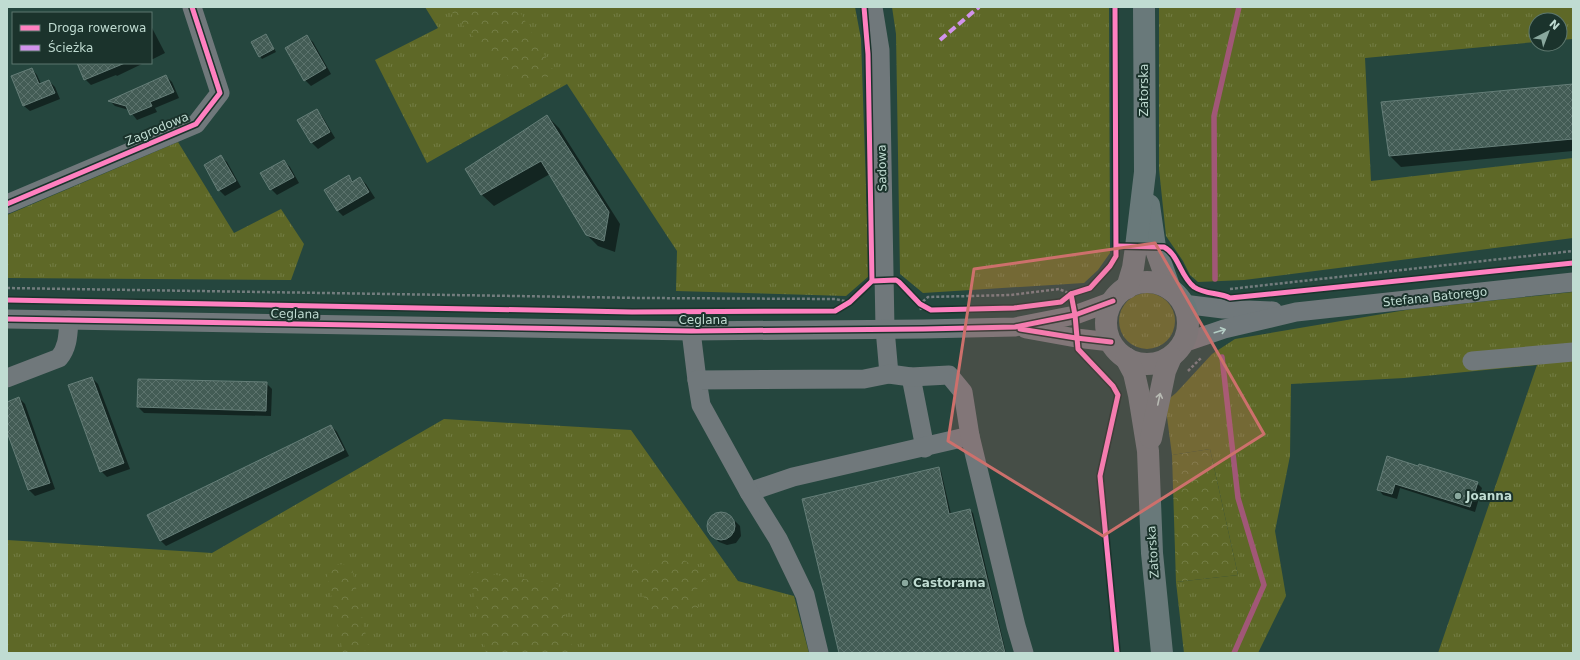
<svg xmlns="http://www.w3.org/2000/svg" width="1580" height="660" viewBox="0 0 1580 660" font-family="'DejaVu Sans',sans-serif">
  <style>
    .grass { fill: url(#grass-tufts) }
    .forest { fill: url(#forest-crowns) }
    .shadow { fill: #0007 }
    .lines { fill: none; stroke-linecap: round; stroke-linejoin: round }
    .stream { stroke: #a15777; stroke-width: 5.5 }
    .building { fill: url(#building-cross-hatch); stroke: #657e78 }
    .path { stroke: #727c7d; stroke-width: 2.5; stroke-dasharray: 3 2; stroke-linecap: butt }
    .minor { stroke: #70787b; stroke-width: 19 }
    .major { stroke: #69797a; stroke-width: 22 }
    .quiet { stroke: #d193ec; stroke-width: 4; stroke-dasharray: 8 4; stroke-linecap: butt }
    .cycleway-casing { stroke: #1b332c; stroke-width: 8 }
    .cycleway { stroke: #ff80c0; stroke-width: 5 }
    .oneway { stroke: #b4cdc5 }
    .oneway2 { stroke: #b3cdc5 }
    .marked { fill: #cd706c; fill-opacity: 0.2; stroke: #cd706c; stroke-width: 3; stroke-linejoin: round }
    .poi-dot { fill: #8aa89e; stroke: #1b332c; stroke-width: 1.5 }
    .labels { text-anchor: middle; stroke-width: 4; stroke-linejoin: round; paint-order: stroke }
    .street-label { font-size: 12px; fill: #c0dcd2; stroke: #1b332c }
    .poi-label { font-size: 12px; font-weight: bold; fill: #c0dcd2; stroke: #1b332c; text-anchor: start }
  </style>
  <defs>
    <pattern id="grass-tufts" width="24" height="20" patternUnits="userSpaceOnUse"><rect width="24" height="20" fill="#5e6827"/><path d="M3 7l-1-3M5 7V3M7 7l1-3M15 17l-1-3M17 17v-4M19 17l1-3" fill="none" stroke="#737d45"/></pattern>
    <pattern id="forest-crowns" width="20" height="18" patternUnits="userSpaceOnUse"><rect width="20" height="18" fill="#5e6827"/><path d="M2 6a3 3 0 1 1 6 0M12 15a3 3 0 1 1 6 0" fill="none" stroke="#737d45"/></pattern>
    <pattern id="building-cross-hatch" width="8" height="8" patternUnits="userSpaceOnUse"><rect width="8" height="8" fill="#435c55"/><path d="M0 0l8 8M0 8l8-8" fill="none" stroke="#5c736d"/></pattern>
  </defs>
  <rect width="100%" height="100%" fill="#25463e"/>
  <g class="grass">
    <polygon points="425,7 855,7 861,39 869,276 846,296 676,291 677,251 567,84 427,163 375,60 438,28"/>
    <polygon points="892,7 1109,7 1110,253 1098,270 1084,283 923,293 900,274 896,34"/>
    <polygon points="1159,7 1573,7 1573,39 1560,40 1560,20 1536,20 1536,42 1365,58 1371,181 1573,158 1573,238 1244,280 1198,282 1190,275 1183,261 1166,236 1159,169"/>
    <polygon points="178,142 234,233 281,209 304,244 291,280 7,278 7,215"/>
    <polygon points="1573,292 1573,653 1438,653 1537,365 1404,378 1291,384 1290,456 1275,531 1286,596 1258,653 1184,653 1176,582 1238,575 1210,449 1172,455 1165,402 1176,393 1212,354 1235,339 1412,309"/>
    <circle cx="1147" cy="321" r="28"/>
    <polygon points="444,419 631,430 738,581 794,596 809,653 7,653 7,540 212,553"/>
  </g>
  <g class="forest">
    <polygon points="447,7 517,7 556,75 513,82"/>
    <polygon points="1210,449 1238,575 1176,582 1172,455"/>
    <polygon points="676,554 701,572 711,587 695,589 698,608 650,610 631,570"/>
    <polygon points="351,564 369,650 343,653 325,565"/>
    <polygon points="469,571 558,584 574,653 486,653"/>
  </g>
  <g class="shadow">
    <polygon points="151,26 165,53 151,60"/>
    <polygon points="307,37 313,42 331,74 311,86 305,80"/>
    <polygon points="268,38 276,52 262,59 260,56"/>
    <polygon points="78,63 144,63 117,76 116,75 91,85 85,79"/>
    <polygon points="32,69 37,75 41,84 49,81 55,87 60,99 30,111 24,106"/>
    <polygon points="166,76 172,82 179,98 155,108 157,112 137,120 129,110 115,106 110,101"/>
    <polygon points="1573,85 1573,151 1401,167 1390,156"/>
    <polygon points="316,110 322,116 335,138 318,149 312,143 299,120"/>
    <polygon points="547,116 559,128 620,224 615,252 598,246 586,234 550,174 494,206 482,195 467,170"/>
    <polygon points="221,157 227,162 241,187 225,196 219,190"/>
    <polygon points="284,161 290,167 299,183 277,195 271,189"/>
    <polygon points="349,177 354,182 360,178 366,184 375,198 343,216 338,211"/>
    <polygon points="92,378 98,384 130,469 107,477 101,471"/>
    <polygon points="266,383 272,389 271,416 144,413 138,407"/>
    <polygon points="19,398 25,404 55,489 35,496 29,490 7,430 7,403"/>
    <polygon points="331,426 337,432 349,456 166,546 160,540"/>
    <polygon points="1419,467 1477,483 1482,488 1475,512 1400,488 1397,499 1383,495 1378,489"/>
    <polygon points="938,468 941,471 951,514 970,510 973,513 1006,653 839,653"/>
    <polygon points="724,512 727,513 740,526 741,536 736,543 727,545 719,542 712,536 710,532 708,523 712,516 715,514"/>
  </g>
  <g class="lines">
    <g class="stream">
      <polyline points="1215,279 1214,116 1239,7"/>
      <polyline points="1222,357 1238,498 1264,585 1234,653"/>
    </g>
  </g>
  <g class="building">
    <polygon points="266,34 274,49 259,57 251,42"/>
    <polygon points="307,35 326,68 304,81 285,48"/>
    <polygon points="77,63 125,63 84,80"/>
    <polygon points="32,68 39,84 49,80 55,93 23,106 11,76"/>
    <polygon points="166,75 174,92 150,102 152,106 130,115 126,106 108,101"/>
    <polygon points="1573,84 1573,139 1389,156 1381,102"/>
    <polygon points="317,109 330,132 311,143 297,120"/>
    <polygon points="547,115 609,212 604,241 586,235 541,161 481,195 465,169"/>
    <polygon points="221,155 236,181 218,191 204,165"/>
    <polygon points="284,160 294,177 270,190 260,173"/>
    <polygon points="349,175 352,182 360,177 369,192 337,211 324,190"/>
    <polygon points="92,377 124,463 100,472 68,385"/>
    <polygon points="138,379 267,382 266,411 137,407"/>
    <polygon points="19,397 50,483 28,490 7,432 7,402"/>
    <polygon points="331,425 344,450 160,541 147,515"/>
    <polygon points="1387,456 1418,466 1419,464 1478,482 1470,507 1395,484 1392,494 1377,490"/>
    <polygon points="939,467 949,514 970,509 1005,653 839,653 802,499"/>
    <circle cx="721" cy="526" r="14"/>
  </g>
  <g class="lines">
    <g class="path">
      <polyline points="7,288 642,298 835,299 850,302"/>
      <polyline points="1230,289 1573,251"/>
      <polyline points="921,310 920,304 928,297 1011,295 1059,289 1071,294"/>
      <polyline points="1188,371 1201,358"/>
    </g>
    <g class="minor">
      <polyline points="873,7 880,50 885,329 889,374"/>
      <polyline points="7,204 196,124 220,93 192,7"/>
      <polyline points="1183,304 1223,309 1273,311"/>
      <polyline points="7,319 691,331 923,329 1015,327 1075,315 1113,301"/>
      <polyline points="1026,329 1076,338 1111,342"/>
      <polyline points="691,331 697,380"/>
      <polyline points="1183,343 1224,329 1296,312 1573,282"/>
      <polyline points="1472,361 1573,352"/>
      <polyline points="911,377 925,448"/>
      <path d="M7,378L59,358C68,347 68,335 69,320"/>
      <polyline points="749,492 793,477 970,436"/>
      <polyline points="819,653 805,595 778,539 749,492 701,405 697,380 864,379 889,374 911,377 949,375 963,392 970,436 1016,626 1024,653"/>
    </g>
    <g class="major">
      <polyline points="1149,205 1155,247 1170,289"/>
      <circle cx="1147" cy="323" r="41"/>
      <polyline points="1127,288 1133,268 1136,247 1145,172 1144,7"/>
      <polyline points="1126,358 1134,373 1139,395 1148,451 1152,553 1162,653"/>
      <polyline points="1151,438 1165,371 1171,357"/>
    </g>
    <polyline class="quiet" points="940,40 979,7"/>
    <g class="cycleway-casing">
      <g id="cycleway">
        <polyline points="864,7 868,54 872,281"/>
        <polyline points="1115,7 1116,256 1110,266 1090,288 1071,294 1075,315 1078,349 1113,386 1118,395 1100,476 1117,653"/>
        <polyline points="7,204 196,124 220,93 192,7"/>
        <path d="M1117,246L1164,247C1179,255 1180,276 1194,287C1206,295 1219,292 1230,298L1573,263"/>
        <polyline points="7,300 632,312 835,311 850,302 872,281 896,280 899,282 920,304 931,310 1014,308 1061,302 1071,294"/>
        <polyline points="7,319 691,331 923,329 1015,327 1075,315 1113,301"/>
        <polyline points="1020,329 1076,338 1111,342"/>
      </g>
    </g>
    <use href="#cycleway" class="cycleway"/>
  </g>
  <defs><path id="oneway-shaft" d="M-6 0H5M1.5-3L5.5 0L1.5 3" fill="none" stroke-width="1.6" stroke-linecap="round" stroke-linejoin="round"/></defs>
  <use class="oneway" href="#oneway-shaft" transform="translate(1220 331) rotate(-17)"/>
  <use class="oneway2" href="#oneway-shaft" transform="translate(1159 399) rotate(-78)"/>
  <path class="marked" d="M1155,243L1264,434L1103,536L948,441L974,269Z"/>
  <g class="poi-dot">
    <circle cx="1458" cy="496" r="4"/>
    <circle cx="905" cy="583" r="4"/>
  </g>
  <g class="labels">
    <g class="street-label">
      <text transform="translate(1144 90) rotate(-90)" y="4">Zatorska</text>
      <text transform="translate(157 129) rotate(-23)" y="4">Zagrodowa</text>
      <text transform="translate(882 168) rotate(-91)" y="4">Sadowa</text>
      <text transform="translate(1435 297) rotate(-6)" y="4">Stefana Batorego</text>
      <text transform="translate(295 314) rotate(1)" y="4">Ceglana</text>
      <text x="703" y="324">Ceglana</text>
      <text transform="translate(1153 552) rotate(-94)" y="4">Zatorska</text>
    </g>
    <g class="poi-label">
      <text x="1466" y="500">Joanna</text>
      <text x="913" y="587">Castorama</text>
    </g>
  </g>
  <rect width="1580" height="660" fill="none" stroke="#c0dcd2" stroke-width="16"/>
  <rect x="12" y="12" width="140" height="52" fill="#1b332c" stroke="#5d776e"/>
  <rect x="20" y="25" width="20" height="6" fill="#ff80c0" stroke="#5d776e"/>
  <text x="48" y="32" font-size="12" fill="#c0dcd2">Droga rowerowa</text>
  <rect x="20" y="45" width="20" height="6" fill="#d193ec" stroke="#5d776e"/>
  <text x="48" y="52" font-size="12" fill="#c0dcd2">Ścieżka</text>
  <g transform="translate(1548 32) rotate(42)"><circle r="19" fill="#1b332c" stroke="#5d776e"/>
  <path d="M0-3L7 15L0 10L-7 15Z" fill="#8aa89e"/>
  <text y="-6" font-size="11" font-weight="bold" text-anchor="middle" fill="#c0dcd2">N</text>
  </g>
</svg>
